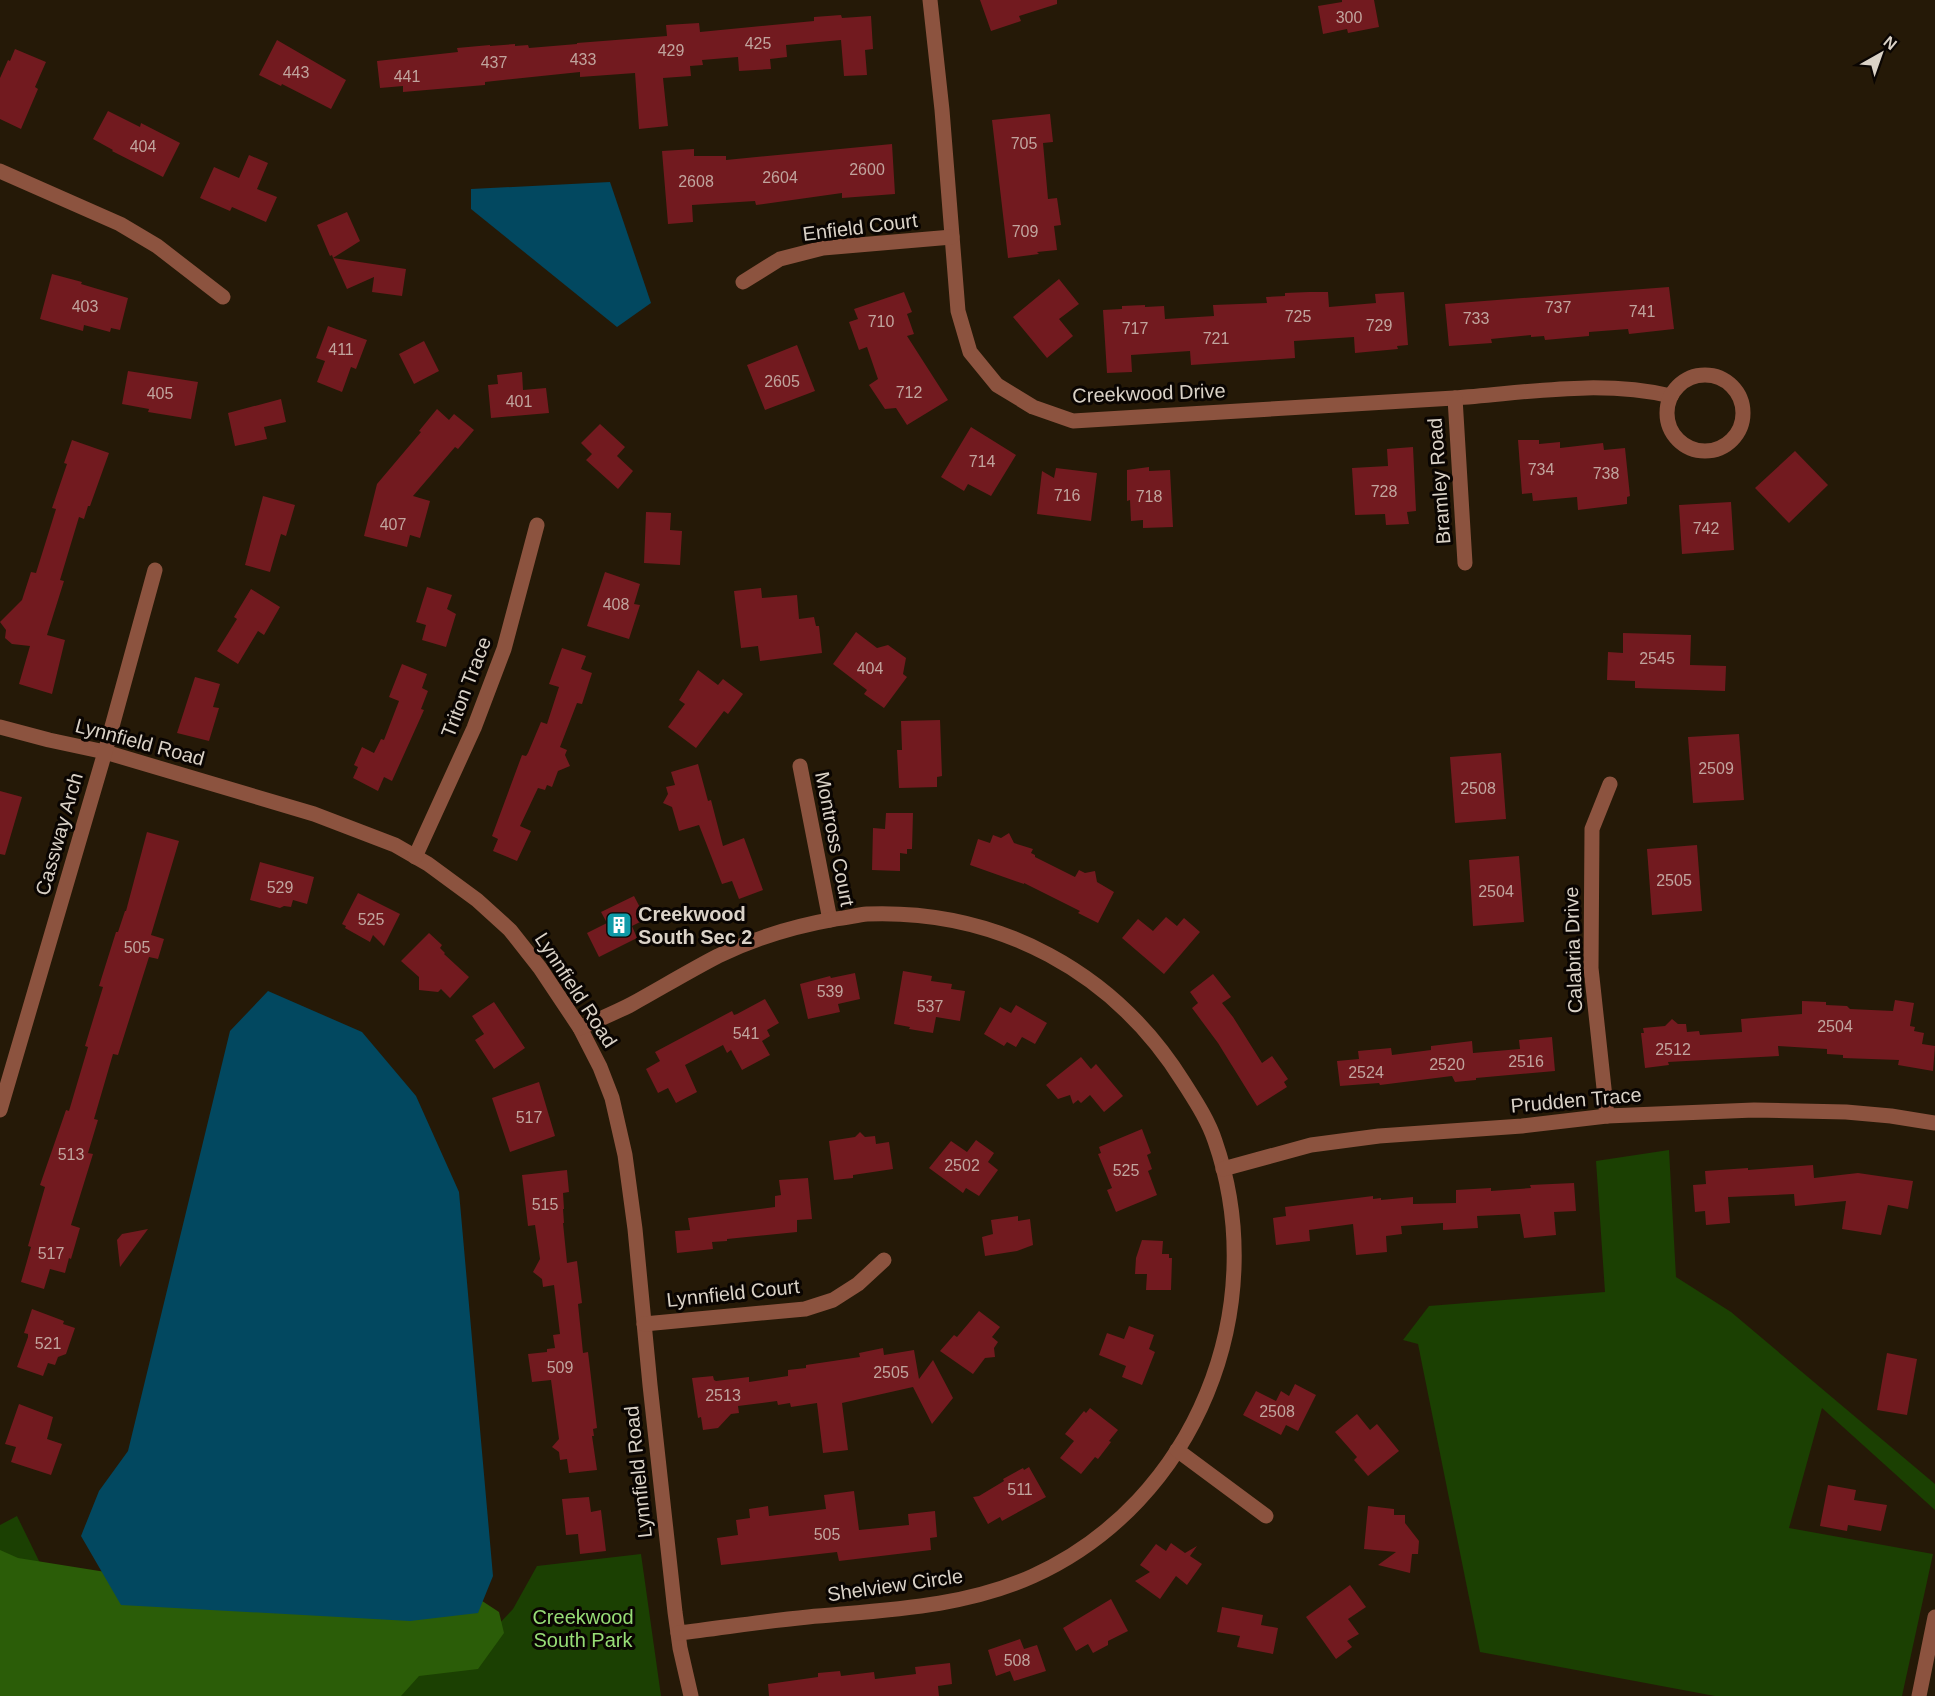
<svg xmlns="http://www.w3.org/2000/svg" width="1935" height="1696" viewBox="0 0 1935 1696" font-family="Arial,sans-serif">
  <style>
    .green { fill: #1b4002 }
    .forest { fill: #2b5d08 }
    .water { fill: #024860 }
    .building { fill: #721a1f }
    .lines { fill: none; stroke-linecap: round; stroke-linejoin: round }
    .minor { stroke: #8c533f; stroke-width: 15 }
    .labels { text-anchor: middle; stroke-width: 6; stroke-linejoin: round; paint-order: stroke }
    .number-label { font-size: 16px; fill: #c0a49d }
    .street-label { font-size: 20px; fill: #dad2c7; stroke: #0a0502 }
    .poi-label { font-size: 20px; font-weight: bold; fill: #dad2c7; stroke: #0a0502; text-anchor: start }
    .park-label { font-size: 20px; fill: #97dd76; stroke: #0a0502 }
  </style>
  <rect width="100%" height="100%" fill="#251907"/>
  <g class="green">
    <polygon points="1669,1150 1676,1277 1731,1312 1935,1484 1935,1510 1822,1408 1789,1528 1933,1554 1902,1696 1715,1696 1480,1652 1418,1344 1403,1340 1429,1306 1605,1292 1596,1161"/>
    <polygon points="17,1516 63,1610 496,1627 513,1609 537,1566 641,1554 661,1696 0,1696 0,1525"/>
  </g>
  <polygon class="forest" points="0,1550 18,1558 281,1600 473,1595 499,1612 504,1633 478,1669 419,1676 401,1696 0,1696"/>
  <g class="water">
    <polygon points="610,182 651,303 617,327 471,209 471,189"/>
    <polygon points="268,991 362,1032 416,1096 459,1192 493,1576 478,1613 410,1621 121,1605 81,1536 99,1491 128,1451 230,1031"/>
  </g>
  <g class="building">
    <polygon points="980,0 1057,0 1057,4 1019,16 1021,21 991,31"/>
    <polygon points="1342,0 1374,0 1379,27 1348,33 1347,29 1323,34 1318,6 1342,2"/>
    <polygon points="841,15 842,18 871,16 873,49 865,50 867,75 844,76 841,40 786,45 787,57 770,59 771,69 739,71 738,57 702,60 703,65 690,66 691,76 663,78 668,126 639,129 635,73 580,77 580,72 485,82 485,85 403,92 403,86 380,88 377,61 458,52 457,48 490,45 490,46 515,44 515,46 528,45 529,48 577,44 577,43 667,36 666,25 699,23 700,32 814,21 814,17"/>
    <polygon points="277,40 346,80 331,109 282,84 281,86 259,75"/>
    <polygon points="15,49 46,62 35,87 38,89 21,129 0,119 0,78 8,60 10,61"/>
    <polygon points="108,111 140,127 141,123 180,143 163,177 112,151 113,150 93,139"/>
    <polygon points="1050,114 1053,142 1043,143 1048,199 1057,198 1061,225 1054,226 1057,250 1037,252 1039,254 1008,258 992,120"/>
    <polygon points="892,144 895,194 842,198 842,193 756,205 755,201 692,205 693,222 668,224 662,151 694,149 694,156 726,156 726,160"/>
    <polygon points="249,155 268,163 257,189 277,197 266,222 232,207 230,211 200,198 214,167 239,178"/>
    <polygon points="347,212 360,241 333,258 332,255 330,256 317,225"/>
    <polygon points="333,258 406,269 402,296 372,292 374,277 347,289"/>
    <polygon points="52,274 82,282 81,284 128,298 120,330 111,328 110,332 84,325 83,331 40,319"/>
    <polygon points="1059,279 1079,304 1059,319 1073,336 1047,358 1013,317"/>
    <polygon points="1669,287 1674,329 1629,334 1628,329 1589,332 1589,336 1545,340 1544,336 1531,337 1531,335 1491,339 1492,343 1449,346 1445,304"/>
    <polygon points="904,292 912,312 907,314 914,334 907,336 948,400 907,425 896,408 885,409 869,385 878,379 867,347 859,350 849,322 858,319 854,309"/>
    <polygon points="1309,292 1328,292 1329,307 1376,303 1375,294 1404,292 1408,345 1397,346 1398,349 1355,353 1354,337 1294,341 1295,358 1191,365 1190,351 1131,355 1132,372 1107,373 1103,310 1122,309 1122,306 1145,305 1145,307 1164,306 1165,319 1214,316 1213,305 1267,303 1266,297 1285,296 1285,293"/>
    <polygon points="328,326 367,340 356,369 351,367 342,392 317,382 325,361 316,358"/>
    <polygon points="424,341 439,371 414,384 399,354"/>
    <polygon points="797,345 815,391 765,410 747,365"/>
    <polygon points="128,371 198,382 191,419 148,412 149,409 122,404"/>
    <polygon points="522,372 523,390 546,388 549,413 491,418 488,385 498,384 497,375"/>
    <polygon points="281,399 286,422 264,427 267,439 235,446 228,413"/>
    <polygon points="437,409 449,420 454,414 474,430 458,449 455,447 413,496 430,501 420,538 410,535 407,547 364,536 377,484 421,432 419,431"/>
    <polygon points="600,424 625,447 617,456 633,471 618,489 586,460 592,454 581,443"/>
    <polygon points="971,427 1016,455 991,496 968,484 964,491 941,477"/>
    <polygon points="72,440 109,453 90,506 88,506 84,519 79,517 60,580 64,581 47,635 65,640 52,694 19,684 30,646 12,644 5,638 6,630 0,622 22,600 31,572 36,573 56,509 52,508 67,464 64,463"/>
    <polygon points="1518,440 1539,440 1539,444 1560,442 1560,448 1603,443 1604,450 1625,448 1630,496 1627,497 1627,504 1578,510 1577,497 1533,501 1532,493 1522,494"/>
    <polygon points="1413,447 1416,511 1407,512 1409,524 1386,525 1385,514 1355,515 1352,468 1388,466 1387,449"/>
    <polygon points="1795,451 1828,485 1789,523 1755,488"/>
    <polygon points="1149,467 1149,471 1170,470 1173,527 1143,528 1143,520 1131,521 1130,500 1127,501 1127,470"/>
    <polygon points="1056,468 1097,473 1091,521 1037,514 1042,471 1054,478"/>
    <polygon points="263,496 295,505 286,536 281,534 270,572 245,565"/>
    <polygon points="1731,502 1734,550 1682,554 1679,505"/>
    <polygon points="646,512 671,513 670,530 682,531 680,565 644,563"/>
    <polygon points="605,572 640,584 634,604 640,605 629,639 587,626"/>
    <polygon points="427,587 452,595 447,609 456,614 446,647 422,640 426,625 416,622"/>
    <polygon points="761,588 762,598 797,595 799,619 814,617 816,626 819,626 822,653 760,661 758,646 741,648 734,591"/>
    <polygon points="251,589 280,607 264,635 258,631 238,664 217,651 237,619 234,617"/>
    <polygon points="856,632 877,648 888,645 906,658 903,674 907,677 884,708 864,694 867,690 833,664"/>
    <polygon points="1623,633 1691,635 1690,665 1726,666 1725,691 1635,688 1635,681 1607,680 1608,652 1623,653"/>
    <polygon points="562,648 586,656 581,669 592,673 582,704 577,703 560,747 567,750 565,755 570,766 558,771 552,787 547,785 545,790 538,788 520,826 531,831 517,861 493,851 498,839 492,836 522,755 526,756 528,753 541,722 547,724 559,687 549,684"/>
    <polygon points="402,664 427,674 422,688 428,691 421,709 424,710 392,781 384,777 378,791 353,778 358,767 354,765 362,747 374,753 381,739 384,740 399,701 389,697"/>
    <polygon points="698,670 718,685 723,679 743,694 728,714 724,711 696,748 668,727 685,704 679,700"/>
    <polygon points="195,677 220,684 213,707 219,708 209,741 177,733"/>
    <polygon points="940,720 942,776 937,777 937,787 899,788 897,750 902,750 901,721"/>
    <polygon points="1739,734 1744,800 1693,803 1688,737"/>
    <polygon points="1501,753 1506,819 1455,823 1450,757"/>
    <polygon points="698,764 708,801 711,800 723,846 744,838 763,890 739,899 732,881 722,884 699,825 679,831 672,807 663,803 668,794 666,787 675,785 671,772"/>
    <polygon points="0,791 22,797 5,855 0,854"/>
    <polygon points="886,813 913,813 912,849 907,849 907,854 900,853 900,871 872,870 873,828 885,829"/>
    <polygon points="147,832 179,841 151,935 164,939 158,959 149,957 118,1055 113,1054 94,1119 98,1120 88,1153 93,1154 71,1225 80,1228 71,1259 69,1258 65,1273 50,1269 44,1289 21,1282 31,1247 28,1246 45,1187 40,1185 66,1110 69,1111 88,1047 85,1046 103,987 99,986 116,932 118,932 125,911 126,911"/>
    <polygon points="1009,833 1014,843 1033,849 1031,853 1035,855 1035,857 1075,877 1079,870 1085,873 1095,871 1097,882 1114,892 1098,923 1078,913 1080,911 1024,883 1024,884 970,865 978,839 990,843 993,835 1001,838"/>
    <polygon points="1697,845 1702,911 1652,915 1647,849"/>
    <polygon points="1519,856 1524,922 1473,926 1469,860"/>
    <polygon points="260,862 314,877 307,904 293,900 291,907 284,906 280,908 250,900"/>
    <polygon points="358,893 400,914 384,946 373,935 370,942 345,928 346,926 342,924"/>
    <polygon points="634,896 646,919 632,926 637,938 599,957 587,933 607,923 601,912"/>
    <polygon points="1166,917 1177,926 1184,918 1200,932 1164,974 1122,938 1138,919 1153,931"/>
    <polygon points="429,933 442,945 440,948 445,953 444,954 469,977 450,998 441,989 438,992 419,990 419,977 401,961"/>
    <polygon points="903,971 932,976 931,981 952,984 951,989 965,991 960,1021 936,1017 933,1033 909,1029 910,1027 894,1024"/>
    <polygon points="855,973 860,999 838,1004 840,1012 808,1019 800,984 830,976 831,978"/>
    <polygon points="1213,974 1231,997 1222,1003 1233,1017 1262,1063 1272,1056 1288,1079 1284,1082 1287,1087 1257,1106 1218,1043 1192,1008 1198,1003 1190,992"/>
    <polygon points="765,999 779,1023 767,1030 770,1036 762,1041 770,1055 742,1070 731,1050 727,1053 723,1045 685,1065 697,1092 676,1103 668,1088 658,1093 646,1069 660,1061 655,1052 732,1011 734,1015 737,1014"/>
    <polygon points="1895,1000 1914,1003 1910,1026 1915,1027 1914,1031 1924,1033 1922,1044 1935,1046 1933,1071 1898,1065 1899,1060 1843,1058 1843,1055 1827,1054 1827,1049 1778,1046 1779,1056 1668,1062 1669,1065 1645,1068 1641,1033 1644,1033 1643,1028 1665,1026 1672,1019 1678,1024 1686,1024 1687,1032 1699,1031 1700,1035 1742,1032 1741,1019 1802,1014 1802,1001 1826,1002 1826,1005 1847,1006 1850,1009 1893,1011"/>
    <polygon points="494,1002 525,1048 494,1069 475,1040 484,1034 472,1016"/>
    <polygon points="1016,1005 1047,1023 1035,1044 1022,1037 1016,1047 1007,1042 1004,1046 984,1034 1000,1007 1011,1013"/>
    <polygon points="1552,1037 1555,1071 1476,1078 1476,1080 1455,1082 1452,1076 1380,1085 1379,1083 1340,1086 1337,1061 1359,1059 1358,1051 1391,1048 1392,1055 1431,1050 1431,1046 1472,1041 1473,1053 1520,1049 1519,1040"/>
    <polygon points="1081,1057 1091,1069 1096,1064 1123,1096 1104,1112 1090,1095 1081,1103 1078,1100 1073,1104 1070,1095 1058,1099 1046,1085"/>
    <polygon points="539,1082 555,1136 510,1152 492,1098"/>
    <polygon points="1142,1129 1151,1153 1147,1155 1152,1169 1148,1171 1157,1195 1116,1212 1107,1190 1112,1188 1098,1154 1101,1153 1099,1147"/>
    <polygon points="860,1132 865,1137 875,1136 876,1144 889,1142 893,1169 853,1175 853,1178 834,1180 829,1141 855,1137"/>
    <polygon points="976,1140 994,1153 988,1162 998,1170 979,1196 966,1188 963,1193 929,1168 951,1141 967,1152"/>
    <polygon points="1813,1165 1814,1178 1858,1173 1913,1181 1908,1209 1888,1205 1881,1235 1842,1229 1846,1201 1795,1206 1794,1194 1728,1197 1730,1223 1706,1225 1705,1211 1695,1212 1693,1185 1706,1184 1705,1171 1748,1168 1748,1170"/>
    <polygon points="567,1170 569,1192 563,1193 564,1209 563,1209 564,1223 563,1223 567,1263 577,1261 582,1303 578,1304 583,1353 588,1352 597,1428 593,1429 594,1436 592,1436 597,1470 569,1473 567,1459 560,1460 559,1452 552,1447 559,1439 551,1380 532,1382 528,1354 547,1352 547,1349 555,1348 553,1335 560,1334 554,1285 543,1287 542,1279 533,1272 540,1259 535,1225 528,1226 522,1175"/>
    <polygon points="808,1178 812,1219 797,1220 797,1232 727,1239 727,1241 712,1242 713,1249 677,1253 675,1231 690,1230 688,1218 775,1207 775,1196 781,1195 779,1180"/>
    <polygon points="1574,1183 1576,1211 1554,1212 1556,1235 1524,1238 1520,1214 1477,1216 1478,1228 1443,1230 1443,1223 1401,1226 1402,1234 1386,1236 1387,1252 1356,1255 1353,1224 1309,1230 1310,1241 1276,1245 1273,1218 1286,1216 1285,1207 1373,1196 1373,1199 1381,1198 1381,1200 1413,1197 1413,1204 1456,1203 1456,1190 1491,1188 1491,1191 1531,1188 1530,1185"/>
    <polygon points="1018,1216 1018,1221 1030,1219 1033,1245 1017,1251 985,1256 982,1237 993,1234 991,1220"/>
    <polygon points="148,1229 120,1267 117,1240 122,1234"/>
    <polygon points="1142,1240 1163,1241 1162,1254 1169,1254 1169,1258 1172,1258 1171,1290 1146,1290 1147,1274 1135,1274 1136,1258"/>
    <polygon points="32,1309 64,1321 63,1324 75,1328 66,1354 58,1357 55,1365 48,1363 43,1376 17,1367 28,1337 28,1334 24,1333"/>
    <polygon points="979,1311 1000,1327 992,1337 998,1342 994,1348 995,1357 985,1358 973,1374 940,1351 954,1335 957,1337"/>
    <polygon points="1129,1326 1154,1335 1149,1349 1155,1352 1142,1385 1122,1377 1126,1366 1099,1355 1107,1333 1124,1339"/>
    <polygon points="883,1348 884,1355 914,1350 919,1379 933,1360 953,1398 932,1424 913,1387 842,1403 848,1450 823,1453 817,1403 791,1407 790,1403 778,1405 777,1401 738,1406 739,1413 731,1414 718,1428 703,1430 701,1417 698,1418 692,1378 713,1376 714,1380 716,1381 749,1377 749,1382 788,1376 788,1370 806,1368 806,1365 860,1357 859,1353"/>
    <polygon points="1887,1353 1917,1359 1907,1415 1877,1410"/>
    <polygon points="1295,1384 1316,1395 1298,1431 1286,1425 1281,1435 1243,1415 1256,1391 1276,1401 1281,1391 1289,1396"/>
    <polygon points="19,1404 53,1417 47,1439 62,1444 51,1475 11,1462 16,1447 5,1444"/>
    <polygon points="1090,1408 1118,1430 1109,1441 1111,1442 1098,1459 1095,1457 1081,1474 1060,1458 1074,1441 1065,1434 1084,1411 1086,1413"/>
    <polygon points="1357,1414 1370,1430 1377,1424 1399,1451 1368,1476 1354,1460 1357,1457 1335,1432"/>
    <polygon points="1029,1467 1046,1497 1002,1521 1000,1517 988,1524 973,1497 979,1496 1004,1481 1003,1479 1023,1468 1024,1470"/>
    <polygon points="1828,1485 1856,1490 1854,1500 1887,1505 1881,1531 1848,1525 1847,1531 1820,1526"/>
    <polygon points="854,1491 859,1530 909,1525 908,1514 935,1511 937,1537 930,1538 931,1550 839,1561 837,1552 721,1565 717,1538 738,1535 736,1520 750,1518 749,1509 768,1506 769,1516 826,1509 824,1495"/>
    <polygon points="589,1497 591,1512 601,1510 606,1551 580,1554 578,1534 566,1535 562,1499"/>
    <polygon points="1368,1506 1394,1509 1394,1515 1405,1515 1405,1523 1419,1541 1418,1554 1412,1554 1410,1573 1378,1565 1396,1552 1364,1549"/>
    <polygon points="1171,1543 1185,1553 1197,1546 1190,1556 1202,1564 1187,1585 1176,1576 1160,1599 1135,1581 1150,1572 1140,1565 1156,1544 1166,1551"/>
    <polygon points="1350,1585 1366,1607 1348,1619 1359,1634 1347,1641 1352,1647 1336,1659 1306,1617"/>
    <polygon points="1111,1599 1128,1631 1108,1641 1108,1645 1093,1653 1088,1644 1076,1651 1063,1628"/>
    <polygon points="1222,1607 1263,1615 1261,1625 1278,1628 1273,1654 1237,1647 1240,1636 1217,1632"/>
    <polygon points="1020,1639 1024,1649 1037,1645 1046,1671 1014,1681 1010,1671 996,1676 988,1650"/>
    <polygon points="950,1663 952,1684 938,1686 939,1696 769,1696 768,1684 818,1677 818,1673 840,1671 841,1676 874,1672 875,1679 916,1674 915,1667"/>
  </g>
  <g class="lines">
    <g class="minor">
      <path d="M930,0L942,110L958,311L970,352L997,385L1033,407L1073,421C1200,413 1327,406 1454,398C1526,393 1599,379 1671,396"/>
      <polyline points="0,171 120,224 157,246 223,297"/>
      <polyline points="743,282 780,259 823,248 952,237"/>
      <circle cx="1705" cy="413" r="38"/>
      <polyline points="1455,398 1465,563"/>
      <polyline points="0,727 49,740 105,752 314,814 395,845 428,864 477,900 510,930 540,968 580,1028 600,1067 612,1098 625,1155 635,1229 650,1385 675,1612 680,1648 691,1696"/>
      <polyline points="800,766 830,920"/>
      <polyline points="415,857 474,728 504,649 537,525"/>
      <path d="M580,1028C597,1020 615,1013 632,1004C661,988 689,971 718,956C755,938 795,926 835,919C846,918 857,915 867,914C999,909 1115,972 1184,1083C1196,1102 1208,1120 1215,1141C1273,1308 1196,1502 1033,1576C963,1608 883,1610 808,1617C765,1621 721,1628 678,1633"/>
      <polyline points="0,1110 105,752 155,570"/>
      <polyline points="1607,1116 1591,968 1592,829 1610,784"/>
      <polyline points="1223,1169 1311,1145 1379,1136 1522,1126 1607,1116 1754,1110 1846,1112 1891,1116 1935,1123"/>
      <polyline points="644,1324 805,1309 833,1300 858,1284 884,1260"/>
      <polyline points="1177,1450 1266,1516"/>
      <polyline points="1919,1696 1935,1617"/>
    </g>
  </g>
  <defs>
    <g id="building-square" transform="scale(1.35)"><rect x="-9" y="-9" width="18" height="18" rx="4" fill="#0f9aa8" stroke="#0a0502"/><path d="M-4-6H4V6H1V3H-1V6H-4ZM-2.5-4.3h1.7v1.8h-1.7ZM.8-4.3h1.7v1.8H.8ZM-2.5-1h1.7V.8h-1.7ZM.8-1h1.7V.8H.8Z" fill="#fff"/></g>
  </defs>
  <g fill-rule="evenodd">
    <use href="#building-square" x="619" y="925"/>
  </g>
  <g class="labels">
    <g class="number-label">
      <text x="1349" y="23">300</text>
      <text x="758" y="49">425</text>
      <text x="671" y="56">429</text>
      <text x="583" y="65">433</text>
      <text x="494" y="68">437</text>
      <text x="296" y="78">443</text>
      <text x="407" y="82">441</text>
      <text x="1024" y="149">705</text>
      <text x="143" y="152">404</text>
      <text x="867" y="175">2600</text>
      <text x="780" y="183">2604</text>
      <text x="696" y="187">2608</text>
      <text x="1025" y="237">709</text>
      <text x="85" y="312">403</text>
      <text x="1558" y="313">737</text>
      <text x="1642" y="317">741</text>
      <text x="1298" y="322">725</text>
      <text x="1476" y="324">733</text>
      <text x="881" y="327">710</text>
      <text x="1379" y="331">729</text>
      <text x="1135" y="334">717</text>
      <text x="1216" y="344">721</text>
      <text x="341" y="355">411</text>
      <text x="782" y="387">2605</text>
      <text x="909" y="398">712</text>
      <text x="160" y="399">405</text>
      <text x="519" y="407">401</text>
      <text x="982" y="467">714</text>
      <text x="1541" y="475">734</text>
      <text x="1606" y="479">738</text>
      <text x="1384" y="497">728</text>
      <text x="1067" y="501">716</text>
      <text x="1149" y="502">718</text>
      <text x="393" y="530">407</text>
      <text x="1706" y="534">742</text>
      <text x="616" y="610">408</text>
      <text x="1657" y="664">2545</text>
      <text x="870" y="674">404</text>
      <text x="1716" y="774">2509</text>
      <text x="1478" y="794">2508</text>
      <text x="1674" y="886">2505</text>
      <text x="280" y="893">529</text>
      <text x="1496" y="897">2504</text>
      <text x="371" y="925">525</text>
      <text x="137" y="953">505</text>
      <text x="830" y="997">539</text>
      <text x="930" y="1012">537</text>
      <text x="1835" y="1032">2504</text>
      <text x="746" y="1039">541</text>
      <text x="1673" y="1055">2512</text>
      <text x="1526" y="1067">2516</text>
      <text x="1447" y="1070">2520</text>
      <text x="1366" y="1078">2524</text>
      <text x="529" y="1123">517</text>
      <text x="71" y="1160">513</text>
      <text x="962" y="1171">2502</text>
      <text x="1126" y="1176">525</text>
      <text x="545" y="1210">515</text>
      <text x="51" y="1259">517</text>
      <text x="48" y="1349">521</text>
      <text x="560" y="1373">509</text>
      <text x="891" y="1378">2505</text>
      <text x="723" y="1401">2513</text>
      <text x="1277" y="1417">2508</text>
      <text x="1020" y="1495">511</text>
      <text x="827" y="1540">505</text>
      <text x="1017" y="1666">508</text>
    </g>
    <g class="street-label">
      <text transform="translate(860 227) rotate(-7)" y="7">Enfield Court</text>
      <text transform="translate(1149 393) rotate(-2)" y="7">Creekwood Drive</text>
      <text transform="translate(1439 481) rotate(-94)" y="7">Bramley Road</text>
      <text transform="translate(466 687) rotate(-69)" y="7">Triton Trace</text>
      <text transform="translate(140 742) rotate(15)" y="7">Lynnfield Road</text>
      <text transform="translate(59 834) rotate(-74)" y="7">Cassway Arch</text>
      <text transform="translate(835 839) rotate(79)" y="7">Montross Court</text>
      <text transform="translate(1573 950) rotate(-92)" y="7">Calabria Drive</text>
      <text transform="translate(576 990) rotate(57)" y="7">Lynnfield Road</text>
      <text transform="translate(1576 1100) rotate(-5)" y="7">Prudden Trace</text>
      <text transform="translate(733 1293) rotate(-6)" y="7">Lynnfield Court</text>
      <text transform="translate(638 1472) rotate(-96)" y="7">Lynnfield Road</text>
      <text transform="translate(895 1585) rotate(-8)" y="7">Shelview Circle</text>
    </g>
    <g class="poi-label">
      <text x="638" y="921">Creekwood<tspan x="638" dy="23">South Sec 2</tspan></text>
    </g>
    <g class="park-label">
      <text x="583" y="1624">Creekwood<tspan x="583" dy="23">South Park</tspan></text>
    </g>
  </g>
  <g transform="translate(1881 54) rotate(40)" stroke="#0a0502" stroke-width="4.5" paint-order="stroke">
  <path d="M0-4.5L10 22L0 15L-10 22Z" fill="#dad2c7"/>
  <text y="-9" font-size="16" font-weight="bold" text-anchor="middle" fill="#dad2c7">N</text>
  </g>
</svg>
